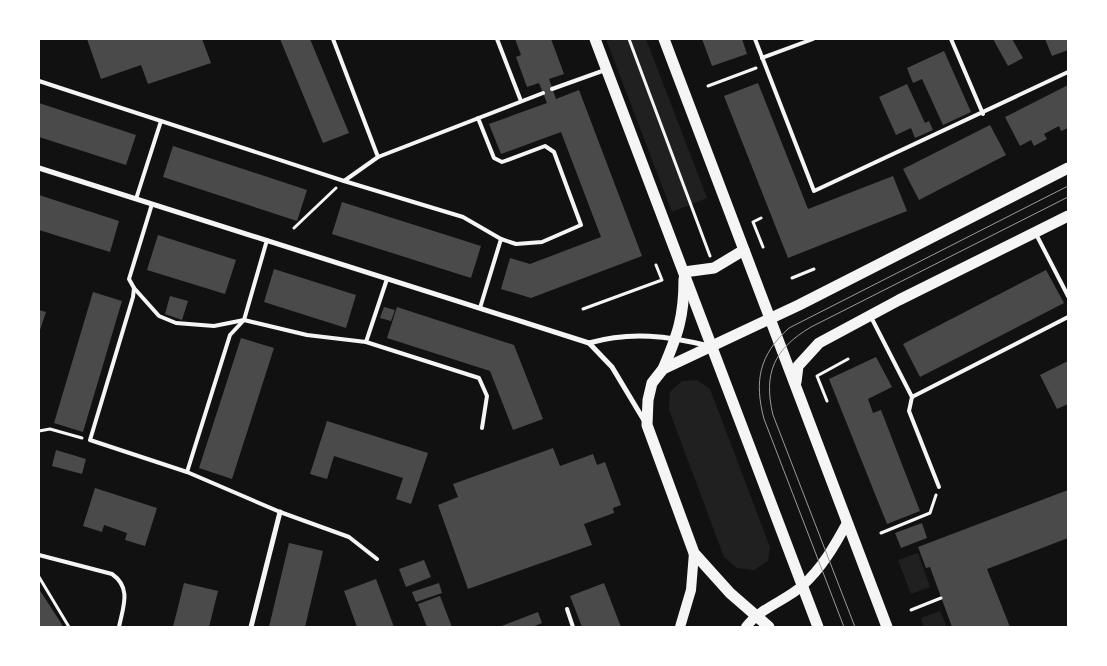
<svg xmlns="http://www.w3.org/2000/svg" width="1107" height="666" viewBox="0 0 1107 666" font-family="'Alegreya Sans',sans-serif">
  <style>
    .green { fill: #202020 }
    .building { fill: #4a4a4a }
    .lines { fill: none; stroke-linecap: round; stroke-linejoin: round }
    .path { stroke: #f5f5f5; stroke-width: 3 }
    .service { stroke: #f5f5f5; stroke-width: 4 }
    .minor { stroke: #f5f5f5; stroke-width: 5 }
    .secondary { stroke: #f5f5f5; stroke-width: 10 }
    .primary { stroke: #f5f5f5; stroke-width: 11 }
    .tram { stroke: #9a9a9a; stroke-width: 1 }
  </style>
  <rect width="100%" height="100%" fill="#111"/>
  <g class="green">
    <polygon points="606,39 646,39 707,198 672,212"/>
    <polygon points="697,380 710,389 770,547 768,561 754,570 737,568 724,557 669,410 670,392 682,381"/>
    <polygon points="918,553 930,587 911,594 898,560"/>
    <polygon points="940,611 947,627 924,627 921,618"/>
  </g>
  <g class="building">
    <polygon points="87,39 202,39 211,63 148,84 141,65 101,79"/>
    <polygon points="280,39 310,39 349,133 323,143"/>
    <polygon points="515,39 551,39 564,74 549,79 556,99 579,90 642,256 531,298 501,289 510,258 530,264 601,237 561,132 501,154 489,124 547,103 539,83 527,87 516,57 521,55"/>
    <polygon points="702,39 742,39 747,54 712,66"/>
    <polygon points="993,39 1012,39 1023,58 1008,66"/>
    <polygon points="1045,39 1068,39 1068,50 1052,56"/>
    <polygon points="944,51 971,112 943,125 922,79 913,83 907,68"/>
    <polygon points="758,83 808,209 893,176 907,211 788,258 724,96"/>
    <polygon points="907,84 925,123 929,121 933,130 915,138 911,128 896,135 879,97"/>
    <polygon points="1068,85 1068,128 1061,131 1059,126 1044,134 1047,139 1034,146 1031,140 1020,146 1005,117"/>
    <polygon points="39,103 136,135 126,165 39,137"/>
    <polygon points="990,125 1006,155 919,200 903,169"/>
    <polygon points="173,146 307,190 297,221 163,177"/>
    <polygon points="39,195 119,221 110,252 39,230"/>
    <polygon points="342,202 481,246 471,278 332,234"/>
    <polygon points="158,235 236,260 225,294 147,270"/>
    <polygon points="274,269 356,295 346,328 264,302"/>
    <polygon points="1046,270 1064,303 920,377 903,344"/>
    <polygon points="93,292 122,301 83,432 54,423"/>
    <polygon points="170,296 188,301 182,320 165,314"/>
    <polygon points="384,307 395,310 391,321 380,318"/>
    <polygon points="397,307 514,345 543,419 513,430 490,371 387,338"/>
    <polygon points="39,310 46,312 39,333"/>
    <polygon points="241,338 274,348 232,479 199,468"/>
    <polygon points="876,357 892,387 868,399 873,413 881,410 920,511 887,524 829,379"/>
    <polygon points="1068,361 1068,404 1057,409 1040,375"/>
    <polygon points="327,421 428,453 411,504 396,499 403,478 334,456 327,479 310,474"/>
    <polygon points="553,448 560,466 593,454 597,465 605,462 621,505 613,508 614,513 584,524 592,545 468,589 438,505 458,497 453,484"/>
    <polygon points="56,450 86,459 82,474 52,466"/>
    <polygon points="95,488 157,508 145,546 125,540 127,533 104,525 102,532 83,526"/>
    <polygon points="1068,490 1068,538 987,569 1010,627 952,627 930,567 926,568 918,547"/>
    <polygon points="922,523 927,538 901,548 895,533"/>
    <polygon points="289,543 323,551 305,627 269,627"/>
    <polygon points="424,560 431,577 406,587 399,569"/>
    <polygon points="376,579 394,627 357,627 344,591"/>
    <polygon points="184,583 218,591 209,627 173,627"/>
    <polygon points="439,583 442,593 416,602 412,592"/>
    <polygon points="604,583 621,627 582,627 570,596"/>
    <polygon points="39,589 61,623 63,627 39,627"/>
    <polygon points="440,596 452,627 427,627 418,604"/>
    <polygon points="538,612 542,623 532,627 499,627"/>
  </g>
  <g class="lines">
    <g class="path">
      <polyline points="629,39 710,256"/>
      <polyline points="708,86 756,68"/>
      <polyline points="761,218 753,222 763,247"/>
      <polyline points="294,228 336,188"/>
      <polyline points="792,278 814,269"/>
      <polyline points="583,309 662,280 656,265"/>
      <polyline points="827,401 817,376 848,359"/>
      <polyline points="39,431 50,429 82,438"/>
      <polyline points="881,533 930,513 936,495"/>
      <polyline points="39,577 69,627"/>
      <polyline points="911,610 941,598"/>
    </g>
    <g class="service">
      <polyline points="333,39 378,157 344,181"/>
      <polyline points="497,39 521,101"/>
      <polyline points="755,39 814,191 1068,72"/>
      <polyline points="951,39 983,114"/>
      <polyline points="762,58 813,39"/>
      <polyline points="39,81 344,181 463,217 501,239 516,244 542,242 581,225 554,152 545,146 502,162 494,158 478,118"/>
      <polyline points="552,89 605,70"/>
      <polyline points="378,157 543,93"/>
      <polyline points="136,199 161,121"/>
      <polyline points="152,204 129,279 134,288 133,297 90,440 187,472 280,512 349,537 377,559"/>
      <polyline points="1036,234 1068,296"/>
      <polyline points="387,279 366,342 479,378 487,396 482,428"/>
      <polyline points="134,288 159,316 176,323 214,326 244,320 307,335 366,342"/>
      <polyline points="480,308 501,239"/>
      <polyline points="871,317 912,397 909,411 939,487"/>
      <polyline points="912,397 1068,317"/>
      <polyline points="187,472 230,335 244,320 267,240"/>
      <path d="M39,555L112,574C132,588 123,607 119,627"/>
      <polyline points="567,609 573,627"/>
    </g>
    <g class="minor">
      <polyline points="39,168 589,343 612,367 645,422"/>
      <path d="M589,343C631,331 668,336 709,346"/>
      <polyline points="251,627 280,512"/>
    </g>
    <g class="secondary">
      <polyline points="680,627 691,590 694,553"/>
      <path d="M746,627C760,608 785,601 802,586C822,568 835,545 847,523"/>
    </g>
    <g class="primary">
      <polyline points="595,39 818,627"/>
      <polyline points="664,39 887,627"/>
      <polyline points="684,272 714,268 744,250"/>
      <path d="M663,369C678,334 684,317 684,279"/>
      <polyline points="796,382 798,366 819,343 899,300 1068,216"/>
      <polyline points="769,627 730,593 694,553 647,425 648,400 652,383 663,369 799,305 1068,168"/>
    </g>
    <g class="tram">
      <path d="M844,627L764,419C754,381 759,355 789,328L1068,186"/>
      <path d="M855,627L773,415C763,373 774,349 811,327L1068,197"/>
    </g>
  </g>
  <rect width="1107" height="666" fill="none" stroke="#ffffff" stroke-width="80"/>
</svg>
